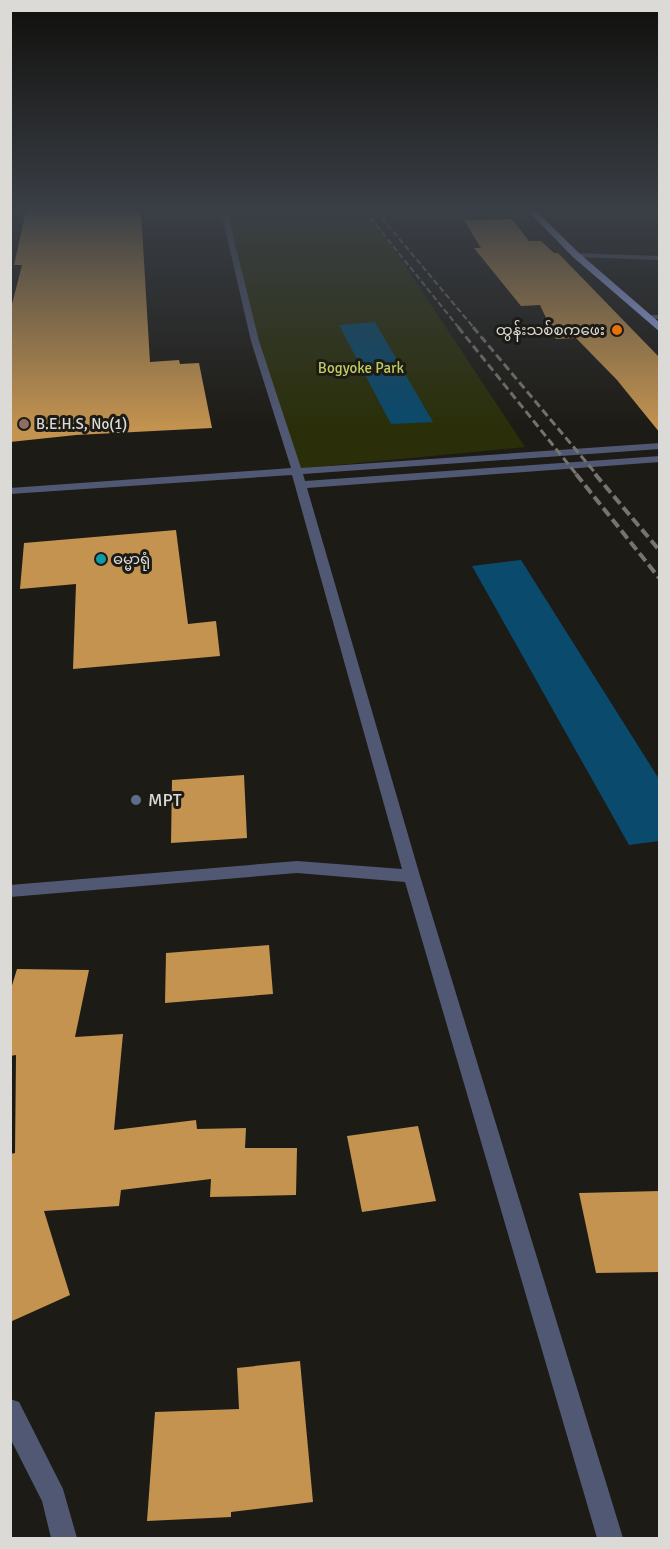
<svg xmlns="http://www.w3.org/2000/svg" width="670" height="1549" viewBox="0 0 670 1549" font-family="Signika,'Noto Sans Myanmar',sans-serif">
  <style>
    .green { fill: #2a2f09 }
    .water { fill: #0a4a6d }
    .building { fill: #c3934f }
    .lines { fill: none; stroke-linecap: round; stroke-linejoin: round }
    .street { fill: #515874; fill-rule: evenodd }
    .highway { fill: #9eaef5; fill-rule: evenodd }
    .rail-far2 { stroke: #76746f; stroke-width: 2; stroke-dasharray: 6 3; stroke-linecap: butt }
    .rail-far1 { stroke: #76746f; stroke-width: 3; stroke-dasharray: 8 4; stroke-linecap: butt }
    .rail { stroke: #76746f; stroke-width: 4; stroke-dasharray: 10 4.5; stroke-linecap: butt }
    .food-dot { fill: #e8710a; stroke: #1d1b15; stroke-width: 2 }
    .education-dot { fill: #8d6e63; stroke: #1d1b15; stroke-width: 2 }
    .culture-dot { fill: #0f9aa8; stroke: #1d1b15; stroke-width: 2 }
    .service-dot { fill: #5c6f8a; stroke: #1d1b15; stroke-width: 2 }
    .labels { text-anchor: middle; stroke-width: 6; stroke-linejoin: round; paint-order: stroke }
    .far-poi-label { font-size: 15px; fill: #dbdad6; stroke: #1d1b15; text-anchor: start }
    .far-park-label { font-size: 15px; fill: #becc61; stroke: #1d1b15 }
    .poi-label { font-size: 18px; fill: #dbdad6; stroke: #1d1b15; text-anchor: start }
  </style>
  <rect width="100%" height="100%" fill="#1d1b15"/>
  <polygon class="green" points="223,211 369,211 525,447 296,469 255,341"/>
  <g class="water">
    <polygon points="375,322 433,422 391,424 339,325"/>
    <polygon points="521,560 659,779 659,841 629,845 472,566"/>
  </g>
  <g class="building">
    <polygon points="26,211 141,211 150,362 179,360 180,364 199,363 212,428 76,435 10,442 10,312 22,265 14,265"/>
    <polygon points="512,219 529,241 541,241 554,253 558,253 660,358 660,433 617,380 576,338 556,339 540,305 521,306 474,248 481,248 464,220"/>
    <polygon points="176,530 188,624 216,621 220,656 73,669 76,584 20,589 24,543"/>
    <polygon points="244,775 247,838 171,843 172,780"/>
    <polygon points="269,945 273,994 165,1003 166,953"/>
    <polygon points="17,969 89,970 75,1037 123,1034 114,1130 196,1120 197,1129 246,1128 245,1148 297,1148 296,1195 210,1197 211,1179 121,1190 119,1206 44,1211 70,1295 10,1322 10,1154 15,1153 16,1055 10,1056 10,992"/>
    <polygon points="418,1126 436,1201 362,1212 347,1136"/>
    <polygon points="660,1191 660,1272 596,1273 579,1193"/>
    <polygon points="300,1361 313,1502 231,1512 231,1517 147,1521 155,1412 239,1409 237,1368"/>
  </g>
  <g class="lines">
    <g class="street">
      <polygon points="221,211 227,211 259,341 301,468 660,443 660,449 303,474 305,481 660,456 660,462 307,488 420,876 623,1538 597,1538 405,882 297,873 10,897 10,885 297,861 402,869 292,475 10,494 10,488 291,468 251,341"/>
      <polygon points="530,211 660,214 660,218 533,213"/>
      <polygon points="573,253 660,256 660,260 576,257"/>
      <rect x="644" y="315" width="16" height="4"/>
      <polygon points="10,1399 19,1402 63,1489 77,1538 51,1538 42,1501 10,1438"/>
    </g>
    <polygon class="highway" points="528,211 536,211 579,253 660,323 660,332 573,257"/>
    <g class="rail-far2">
      <polyline points="365,211 459,328"/>
      <polyline points="376,211 474,328"/>
    </g>
    <g class="rail-far1">
      <polyline points="458,327 577,475"/>
      <polyline points="473,327 597,475"/>
    </g>
    <g class="rail">
      <polyline points="576,474 660,579"/>
      <polyline points="595,474 660,551"/>
    </g>
  </g>
  <linearGradient id="sky" x2="0" y2="1"><stop stop-color="#100f0c"/><stop offset="0.49" stop-color="#3a3f46"/><stop offset="1" stop-color="#3a3f46" stop-opacity="0"/></linearGradient>
  <rect width="670" height="428" fill="url(#sky)"/>
  <circle class="food-dot" cx="617" cy="330" r="6"/>
  <circle class="education-dot" cx="24" cy="424" r="6"/>
  <circle class="culture-dot" cx="101" cy="559" r="6"/>
  <circle class="service-dot" cx="136" cy="800" r="6"/>
  <g class="labels">
    <g class="far-poi-label">
      <text x="605" y="335" text-anchor="end">ထွန်းသစ်စကဖေး</text>
      <text x="36" y="429">B.E.H.S, No(1)</text>
      <text x="113" y="564">ဓမ္မာရုံ</text>
    </g>
    <g class="far-park-label">
      <text x="361" y="373">Bogyoke Park</text>
    </g>
    <g class="poi-label">
      <text x="148" y="806">MPT</text>
    </g>
  </g>
  <rect width="670" height="1549" fill="none" stroke="#dbdad6" stroke-width="24"/>
</svg>
